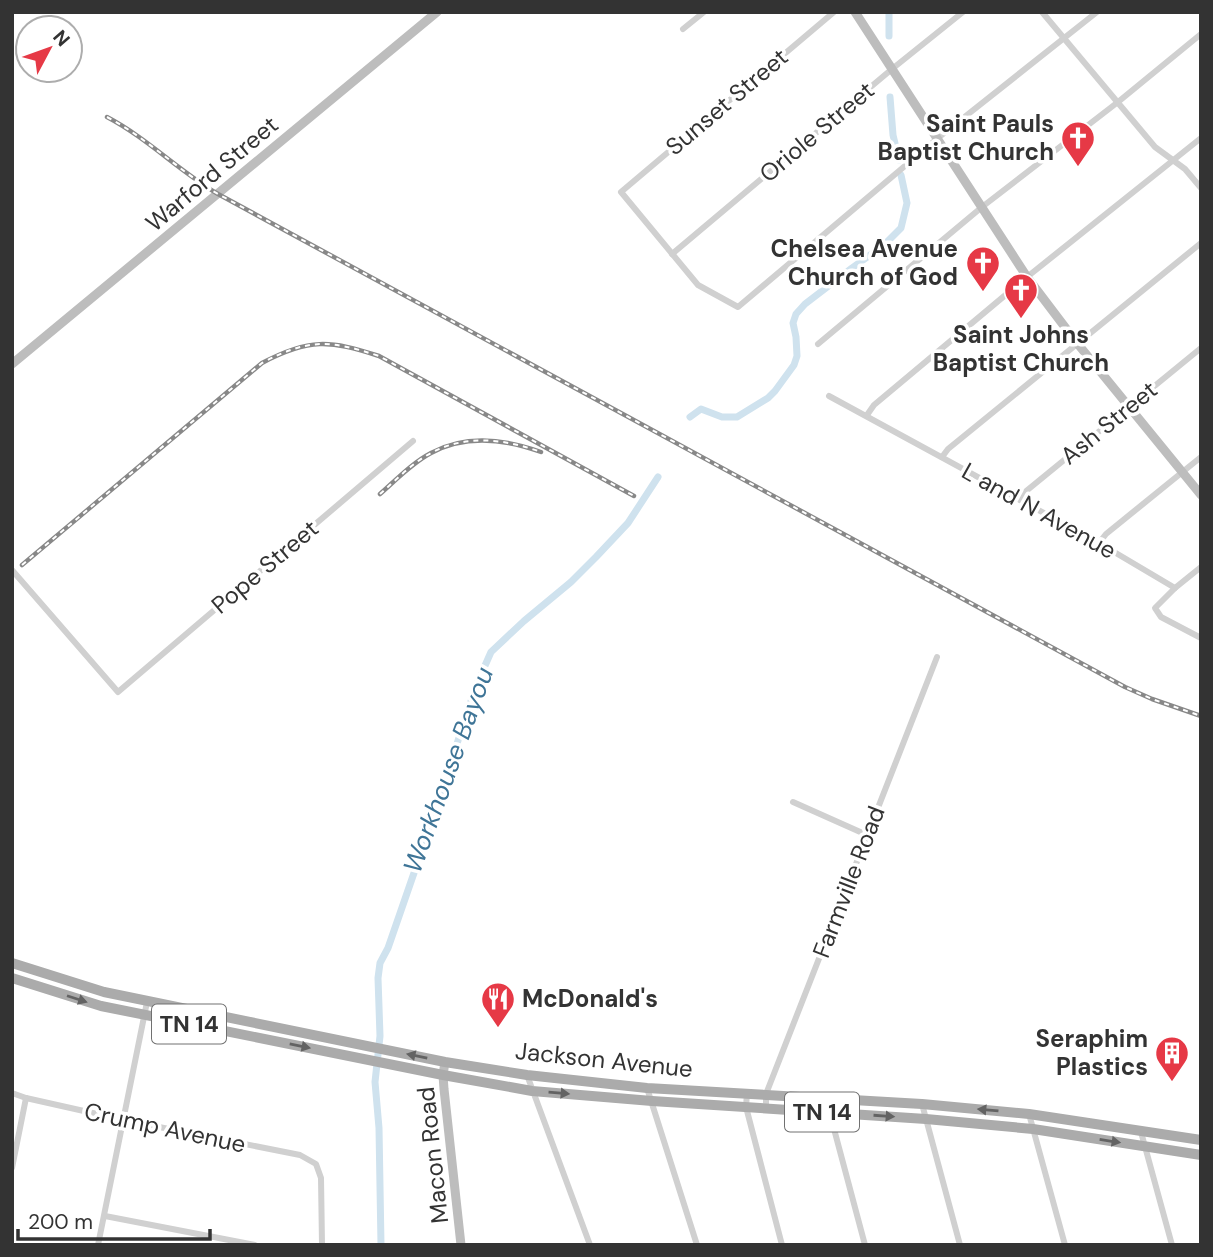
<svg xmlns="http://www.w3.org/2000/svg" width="1213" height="1257" viewBox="0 0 1213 1257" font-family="'DM Sans',sans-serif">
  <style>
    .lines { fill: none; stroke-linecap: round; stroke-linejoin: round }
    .canal { stroke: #cfe2ee; stroke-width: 7 }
    .street { stroke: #d0d0d0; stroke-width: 6 }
    .secondary { stroke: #bdbdbd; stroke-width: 9 }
    .primary { stroke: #ababab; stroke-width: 10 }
    .rail-casing { stroke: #888; stroke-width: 4.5 }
    .rail { stroke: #fff; stroke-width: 2; stroke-dasharray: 5; stroke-linecap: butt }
    .oneway { fill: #636363 }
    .labels { text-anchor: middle; stroke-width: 7; stroke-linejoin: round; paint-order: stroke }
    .shield { fill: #fff; stroke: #707070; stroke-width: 2 }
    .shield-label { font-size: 23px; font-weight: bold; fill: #333 }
    .street-label { font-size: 24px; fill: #333; stroke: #fff }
    .poi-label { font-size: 24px; font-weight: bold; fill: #333; stroke: #fff; text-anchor: end }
    .water-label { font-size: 26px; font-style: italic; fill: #3f7597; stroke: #fff }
  </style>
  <rect width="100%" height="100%" fill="#fff"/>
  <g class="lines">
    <g class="canal">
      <polyline points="889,36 889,12"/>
      <polyline points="890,97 893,135 899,160"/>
      <polyline points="690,417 701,409 722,417 737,417 768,398 775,391 794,365 797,356 796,337 793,323 796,314 805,304 852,268 884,245 901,228 907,203 901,175"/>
      <polyline points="381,1245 379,1128 375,1082 380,1036 378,978 380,963 388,948 423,847 476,686 491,652 524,621 571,582 596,557 628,523 658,477"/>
    </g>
    <g class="street">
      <polyline points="834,12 621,192 698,285 738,307 938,138 1097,12"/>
      <polyline points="1042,12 1155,147 1185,169 1201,188"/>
      <polyline points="683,29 704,12"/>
      <polyline points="672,254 892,69 963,12"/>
      <polyline points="818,344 982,207 1118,102 1201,34"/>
      <polyline points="829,396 1099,543 1175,588"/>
      <polyline points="867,415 874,405 1027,277 1201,138"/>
      <polyline points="942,457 948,449 1201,243"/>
      <polyline points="1020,500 1025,492 1201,348"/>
      <polyline points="1099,543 1106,534 1201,457"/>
      <polyline points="1201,567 1175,588 1155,608 1161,617 1201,638"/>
      <polyline points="12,570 118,692 413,441"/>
      <polyline points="793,802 867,835"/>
      <polyline points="527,1075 590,1245"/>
      <polyline points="647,1088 697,1245"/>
      <polyline points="12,1093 26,1098 124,1120 300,1155 316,1164 321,1178 322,1245"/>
      <polyline points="747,1093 746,1107 782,1245"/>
      <polyline points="826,1099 865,1245"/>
      <polyline points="922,1104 960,1245"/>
      <polyline points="766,1108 766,1094 937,657"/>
      <polyline points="1029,1114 1065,1245"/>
      <polyline points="1141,1132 1172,1245"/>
      <polyline points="12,1168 26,1098"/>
      <polyline points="105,1216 255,1245"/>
      <polyline points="98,1245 147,1002"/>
    </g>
    <g class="secondary">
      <polyline points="855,12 1027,277 1077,343 1201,495"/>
      <polyline points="12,364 437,12"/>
      <polyline points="445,1062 443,1075 444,1089 461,1245"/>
    </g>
    <g class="primary">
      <polyline points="12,963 104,992 445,1062 527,1075 647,1088 922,1104 1029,1114 1201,1140"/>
      <polyline points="12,978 101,1006 443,1075 532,1091 652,1101 926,1119 1033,1129 1201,1155"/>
    </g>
    <g class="rail-casing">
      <g id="rail">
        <path d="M107,117C147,138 179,171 218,194L1125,687L1152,699L1201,716"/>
        <path d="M380,494C396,480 412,463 431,453C466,434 505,439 541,452"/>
        <path d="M22,565L262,363C309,338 330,340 379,356L634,496"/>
      </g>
    </g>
    <use href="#rail" class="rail"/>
  </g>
  <defs><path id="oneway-solid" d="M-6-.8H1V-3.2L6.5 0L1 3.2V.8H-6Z" transform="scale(1.75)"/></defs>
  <g class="oneway">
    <use href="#oneway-solid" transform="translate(77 999) rotate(18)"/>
    <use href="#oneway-solid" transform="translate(300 1046) rotate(11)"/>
    <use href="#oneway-solid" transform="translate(417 1056) rotate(-168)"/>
    <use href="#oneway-solid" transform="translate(559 1093) rotate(5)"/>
    <use href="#oneway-solid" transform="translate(988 1110) rotate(-175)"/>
    <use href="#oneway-solid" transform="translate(884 1116) rotate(4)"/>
    <use href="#oneway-solid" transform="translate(1110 1141) rotate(9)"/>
  </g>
  <defs>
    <g id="church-pin" transform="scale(1.75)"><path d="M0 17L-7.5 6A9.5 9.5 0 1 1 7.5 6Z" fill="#e63946" stroke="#fff"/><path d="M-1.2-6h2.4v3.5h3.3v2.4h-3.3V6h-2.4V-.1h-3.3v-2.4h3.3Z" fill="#fff"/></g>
    <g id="restaurant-pin" transform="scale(1.75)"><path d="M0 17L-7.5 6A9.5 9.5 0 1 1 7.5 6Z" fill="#e63946" stroke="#fff"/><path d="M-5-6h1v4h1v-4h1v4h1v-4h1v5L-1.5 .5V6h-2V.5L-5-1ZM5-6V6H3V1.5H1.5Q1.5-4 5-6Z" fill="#fff"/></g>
    <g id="building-pin" transform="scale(1.75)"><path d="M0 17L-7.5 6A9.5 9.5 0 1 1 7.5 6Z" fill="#e63946" stroke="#fff"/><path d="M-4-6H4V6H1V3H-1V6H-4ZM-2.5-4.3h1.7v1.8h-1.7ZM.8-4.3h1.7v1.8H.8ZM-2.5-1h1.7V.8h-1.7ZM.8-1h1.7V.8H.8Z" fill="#fff"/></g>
  </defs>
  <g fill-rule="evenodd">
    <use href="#church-pin" x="1078" y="138"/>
    <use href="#church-pin" x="983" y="263"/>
    <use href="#church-pin" x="1021" y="290"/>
    <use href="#restaurant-pin" x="498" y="999"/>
    <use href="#building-pin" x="1172" y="1053"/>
  </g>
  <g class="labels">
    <g class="shield">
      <rect x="152" y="1004.5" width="74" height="39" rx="5"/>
      <rect x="785" y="1092.5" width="74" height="39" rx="5"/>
    </g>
    <g class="shield-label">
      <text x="189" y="1032">TN 14</text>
      <text x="822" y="1120">TN 14</text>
    </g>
    <g class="street-label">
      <text transform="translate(727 102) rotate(-40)" y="8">Sunset Street</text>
      <text transform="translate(817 132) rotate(-40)" y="8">Oriole Street</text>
      <text transform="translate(212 174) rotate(-40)" y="8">Warford Street</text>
      <text transform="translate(1109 423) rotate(-39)" y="8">Ash Street</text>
      <text transform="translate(1039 511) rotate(29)" y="8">L and N Avenue</text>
      <text transform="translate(265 567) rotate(-40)" y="8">Pope Street</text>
      <text transform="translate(849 882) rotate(-69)" y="8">Farmville Road</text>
      <text transform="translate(604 1060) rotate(6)" y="8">Jackson Avenue</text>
      <text transform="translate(165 1128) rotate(12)" y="8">Crump Avenue</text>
      <text transform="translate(433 1155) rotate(-96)" y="8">Macon Road</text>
    </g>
    <g class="poi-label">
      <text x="1054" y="132">Saint Pauls<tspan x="1054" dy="28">Baptist Church</tspan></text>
      <text x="958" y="257">Chelsea Avenue<tspan x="958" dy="28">Church of God</tspan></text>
      <text x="1021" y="343" text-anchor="middle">Saint Johns<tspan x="1021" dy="28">Baptist Church</tspan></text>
      <text x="522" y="1007" text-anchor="start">McDonald's</text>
      <text x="1148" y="1047">Seraphim<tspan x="1148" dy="28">Plastics</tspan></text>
    </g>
    <g class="water-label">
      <text transform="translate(448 770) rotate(-70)" y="9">Workhouse Bayou</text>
    </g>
  </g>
  <rect width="1213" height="1257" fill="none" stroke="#333333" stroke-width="28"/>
  <g transform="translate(49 49) rotate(49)"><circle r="33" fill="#ffffff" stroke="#adadad" stroke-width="2"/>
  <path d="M0-5L12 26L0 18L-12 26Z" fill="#e63946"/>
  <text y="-10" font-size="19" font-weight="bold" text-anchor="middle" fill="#333333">N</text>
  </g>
  <path d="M18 1229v10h192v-10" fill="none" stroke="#333333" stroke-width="3.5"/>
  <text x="28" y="1229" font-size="21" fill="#333333" stroke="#ffffff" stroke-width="5" paint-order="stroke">200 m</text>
</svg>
